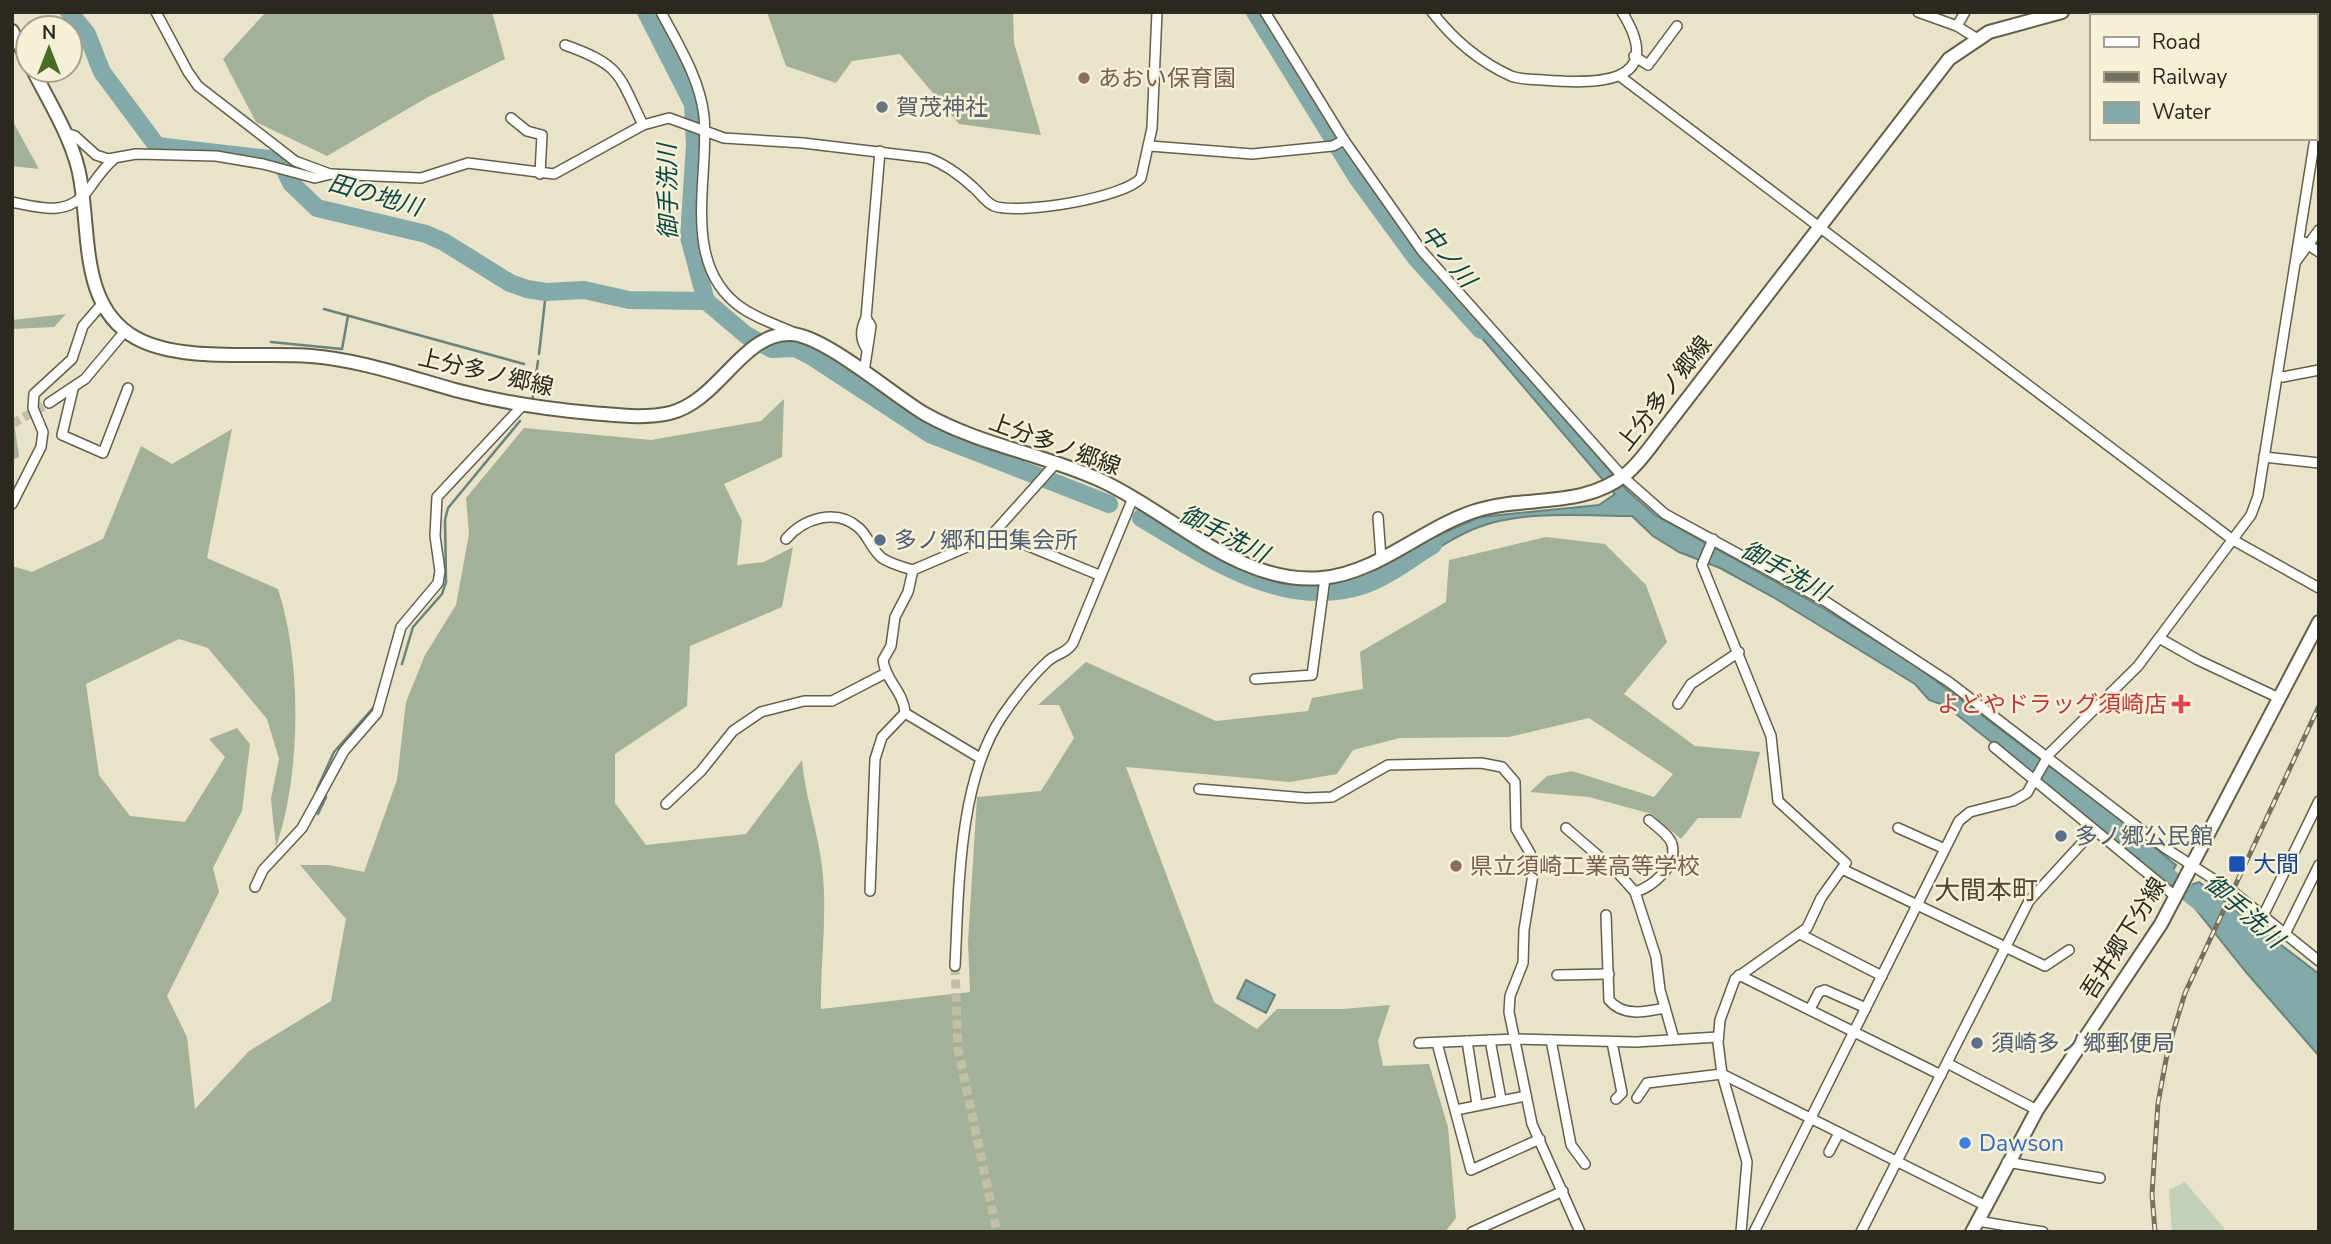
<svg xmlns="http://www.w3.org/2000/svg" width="2331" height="1244" viewBox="0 0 2331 1244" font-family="'Nunito Sans','Noto Sans JP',sans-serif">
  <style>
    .green { fill: #c1d0b7 }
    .forest { fill: #a2b197 }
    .water { fill: #83a9a8; stroke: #69837f; stroke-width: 2 }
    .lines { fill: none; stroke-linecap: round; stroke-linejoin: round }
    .stream { stroke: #69837f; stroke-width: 2.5 }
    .river { stroke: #83a9a8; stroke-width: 18 }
    .minor-tunnel { stroke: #c2bea7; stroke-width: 9; stroke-dasharray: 9 4.5; stroke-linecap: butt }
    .minor-casing { stroke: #645f49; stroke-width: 12 }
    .major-casing { stroke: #645f49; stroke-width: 16 }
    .minor { stroke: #fff; stroke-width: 9 }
    .major { stroke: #fff; stroke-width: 12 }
    .rail-casing { stroke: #747160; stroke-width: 5 }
    .rail { stroke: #f5f0d6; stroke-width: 2.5; stroke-dasharray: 8; stroke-linecap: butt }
    .education-dot { fill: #8d6e63; stroke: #f5f0d6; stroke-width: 2.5 }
    .worship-dot { fill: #6b7280; stroke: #f5f0d6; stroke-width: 2.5 }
    .service-dot { fill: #5c6f8a; stroke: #f5f0d6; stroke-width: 2.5 }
    .health-dot { fill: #e0444e; stroke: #f5f0d6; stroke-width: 2.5 }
    .transit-dot { fill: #1a4fb4; stroke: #f5f0d6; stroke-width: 2.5 }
    .shop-dot { fill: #3f7fe0; stroke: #f5f0d6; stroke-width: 2.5 }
    .labels { text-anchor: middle; stroke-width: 5; stroke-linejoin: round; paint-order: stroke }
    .education-label { font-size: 23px; fill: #785e54; stroke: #f5f0d6; text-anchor: start }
    .worship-label { font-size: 23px; fill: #5b616d; stroke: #f5f0d6; text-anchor: start }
    .street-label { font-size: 23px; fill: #2b291f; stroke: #f5f0d6 }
    .service-label { font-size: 23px; fill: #4e5e75; stroke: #f5f0d6; text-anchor: start }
    .health-label { font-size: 23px; fill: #be3a42; stroke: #f5f0d6; text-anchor: end }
    .transit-label { font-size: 23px; fill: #164399; stroke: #f5f0d6; text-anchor: start }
    .shop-label { font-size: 23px; fill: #366cbe; stroke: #f5f0d6; text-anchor: start }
    .water-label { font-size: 24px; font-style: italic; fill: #0a4646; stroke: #f5f0d6 }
    .quarter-label { font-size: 26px; fill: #4e4933; stroke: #f5f0d6 }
  </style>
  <rect width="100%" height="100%" fill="#e8e3c9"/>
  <polygon class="green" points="2185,1182 2227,1232 2172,1232 2169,1190"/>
  <g class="forest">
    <polygon points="266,12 492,12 505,59 428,97 327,156 256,122 223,59"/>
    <polygon points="767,12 1013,12 1014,43 1041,135 959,124 900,54 852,61 836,83 786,66"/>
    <polygon points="12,120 39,169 12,166"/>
    <polygon points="66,314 54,327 12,329 12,320"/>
    <path d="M784,399L782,457L724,484L742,521L737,565L764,562L793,547L782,607L690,646L687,706L615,754V803L646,845L746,834L802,760C805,797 818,831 822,867C828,915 820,962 821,1009L970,992L968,942L977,797L1041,791L1074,738L1059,705H1038L1086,662L1216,721L1308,711L1312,698L1363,689L1360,652L1446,602L1449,560L1546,537L1605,544L1646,585L1667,642L1624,694L1695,746L1760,752L1741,818H1698L1681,839L1652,814L1589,797L1530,792L1547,776L1572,771L1654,797L1673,774L1589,718L1509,737L1400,738L1353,750L1337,774L1290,782L1126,767L1214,1002L1257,1029L1277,1009H1343L1390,1005L1378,1041L1383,1066L1429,1064L1448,1127L1456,1218L1445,1232H12V566L32,572L103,539L141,446L172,464L232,429L207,558L278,589C302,662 301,775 276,847L271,799L279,759L267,719L208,648L179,639L86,684L99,775L130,816L185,822L225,757L209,739L237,728L250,744L242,811L213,868L219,892L167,996L187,1037L195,1109L249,1051L331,1001L346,919L300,865H329L364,872L397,780L406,702L425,655L456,605L469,534L466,498L524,428L651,440L761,421Z"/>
    <polygon points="12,407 19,457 12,460"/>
  </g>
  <g class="water">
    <path d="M1470,311L1627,490L1655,515L1823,608L1915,665L2112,813L2176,865L2167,882L1946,706L1929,700L1915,684L1773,597L1720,568L1679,552L1653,536L1632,516C1583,516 1526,510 1479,527C1457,535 1437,549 1417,562L1411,552L1443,533L1480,517L1599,505L1615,494L1463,316Z"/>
    <polygon points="2199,882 2319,974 2319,1056 2246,972 2186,897 2193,884"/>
    <polygon points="1246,980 1275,995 1266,1013 1237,998"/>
  </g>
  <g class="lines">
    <g class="stream">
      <polyline points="324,309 524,364"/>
      <polyline points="271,342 342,349 348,316"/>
      <polyline points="539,354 546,292"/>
      <polyline points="532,402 538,361"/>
      <polyline points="402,664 413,627 442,594 446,582 445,520 448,508 520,421"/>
      <polyline points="317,789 334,752 373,708"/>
      <polyline points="318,814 326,797"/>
    </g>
    <g class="river">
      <polyline points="69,12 87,34 102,72 157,146 269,159 283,166 291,183 317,208 426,234 444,242 510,283 527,289 546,292 584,290 629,300 706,301"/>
      <polyline points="646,12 693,104 695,145 689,237 706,301 746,335 772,349 795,348 811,356 930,434 1109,504"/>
      <polyline points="1255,12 1358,179 1416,258 1481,330"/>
      <path d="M1141,518C1207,557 1284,612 1364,585C1388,577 1411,558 1433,545"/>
      <polyline points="2151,863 2206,907"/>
    </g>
    <g class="minor-tunnel">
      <polyline points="12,424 49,403"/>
      <polyline points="955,966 958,1049 997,1232"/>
    </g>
    <g class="minor-casing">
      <g id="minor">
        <polyline points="156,12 188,72 198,86 295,161 330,174"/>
        <path d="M661,12C678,44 700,79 704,116C710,177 679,265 742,308C758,319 777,325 795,333"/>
        <polyline points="1265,12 1344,140 1422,251 1623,477 1665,514 1825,601 1949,682 2165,848 2232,891 2319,961"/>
        <path d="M1432,12C1453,39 1480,62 1511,76C1521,80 1532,79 1543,80C1592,84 1669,87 1622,12"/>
        <polyline points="1918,12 1957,26 1976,38"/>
        <polyline points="1957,26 1965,12"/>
        <polyline points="2315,33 2319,34"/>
        <path d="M565,45C621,65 618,73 643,125"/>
        <polyline points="1634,56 1648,65 1677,26"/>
        <polyline points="1621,77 2233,540 2319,588"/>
        <polyline points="511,118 527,131 542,135 540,174"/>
        <path d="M66,133L75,136L96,155L108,159L136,154L216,156L263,164L315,178L331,174L421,178L468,163L554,174L643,125L669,118L724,138L803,143L928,158C945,164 961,176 974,188C980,193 986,203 994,206C1019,215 1124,198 1141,178L1152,128L1157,12"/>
        <polyline points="2315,135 2319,112"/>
        <polyline points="1150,146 1252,154 1333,146 1344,140"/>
        <path d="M12,202C41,208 68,217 89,189C97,178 104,167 114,159"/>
        <polyline points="2304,242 2319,252"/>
        <polyline points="2297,260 2319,230"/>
        <path d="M866,348C860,339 861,328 866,318L880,151"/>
        <polyline points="864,372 871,326 866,318"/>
        <polyline points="2278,375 2283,377 2319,370"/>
        <polyline points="73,389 62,435 103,453 128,388"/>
        <polyline points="49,403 85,379 125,331"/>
        <polyline points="2264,457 2319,463"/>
        <polyline points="12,504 41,447 43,432 33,408 34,394 72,359 83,326 102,304"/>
        <polyline points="1378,517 1381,558"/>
        <polyline points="994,532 1099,575"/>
        <path d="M786,539C803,519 836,507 859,528C868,536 872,550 882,558C891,564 902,567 913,570"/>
        <polyline points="1713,539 1702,565 1771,736 1778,801 1846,863 1821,898 1807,928 1735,979 1720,1020 1718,1043 1722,1074 1747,1162 1741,1232"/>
        <polyline points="2159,638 2198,660 2279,698"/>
        <polyline points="1255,679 1312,675 1325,578"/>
        <polyline points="1678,704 1691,684 1739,652"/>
        <polyline points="905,713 980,758"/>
        <polyline points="1994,747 2175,896"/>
        <polyline points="1199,789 1306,798 1332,797 1388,765 1481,763 1502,767 1515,782 1516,829 1530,853 1534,868 1524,930 1523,963 1510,996 1509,1012 1532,1124 1580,1232"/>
        <polyline points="666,804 701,771 733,731 761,712 804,701 832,701 886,673"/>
        <polyline points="1566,828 1617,872 1635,892 1656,957 1660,990 1674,1039"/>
        <polyline points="1898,828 1945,849"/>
        <polyline points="1842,869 2045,966 2069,950"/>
        <polyline points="255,887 263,870 302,828 344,751 377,713 401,627 438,583 440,571 435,536 437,497 523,405"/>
        <path d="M870,891L875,759L882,737L905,713C904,692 885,680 883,660L891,646L895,617L908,592L913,570L990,537L1057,462"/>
        <path d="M1635,892C1652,887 1678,866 1672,844C1669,835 1656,826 1649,820"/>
        <path d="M1606,915L1609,1000C1623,1017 1645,1012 1665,1008"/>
        <polyline points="2262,918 2319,801"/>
        <polyline points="1800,934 1882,976"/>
        <polyline points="2284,936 2319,865"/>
        <path d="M955,966C959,889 958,780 1003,715C1016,696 1031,677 1048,661C1057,653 1066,654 1073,643L1133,498"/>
        <polyline points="1557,975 1609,974"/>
        <polyline points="1739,975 1941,1075"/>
        <polyline points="1810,1009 1819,992 1825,990 1866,1008"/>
        <polyline points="1490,1040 1501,1099"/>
        <polyline points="1551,1040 1571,1145 1585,1164"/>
        <polyline points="1467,1041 1477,1104"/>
        <polyline points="1612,1042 1622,1093 1616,1099"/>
        <polyline points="1419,1043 1516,1039 1636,1042 1718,1037"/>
        <polyline points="1437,1043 1471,1170 1540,1139"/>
        <polyline points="1947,1063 2037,1110"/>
        <polyline points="1637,1098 1647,1083 1722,1074 1986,1206"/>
        <polyline points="1456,1110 1526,1096"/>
        <polyline points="1829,1152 1839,1133"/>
        <polyline points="2007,1162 2100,1178"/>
        <polyline points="1978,1221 2043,1232"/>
        <polyline points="1472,1232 1563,1191"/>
        <polyline points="1754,1232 1959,821 1970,812 2013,801 2027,793 2050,753 2138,666 2251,515 2258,496 2315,138"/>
        <polyline points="1861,1232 2029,901 2093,831"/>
      </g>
    </g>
    <g class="major-casing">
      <g id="major">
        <polyline points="12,31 28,61"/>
        <path d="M33,70C49,102 69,133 78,168C92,224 76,305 136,338C181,363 260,352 311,356C361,360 408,377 455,390C500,402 545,409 591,413C617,415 644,419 670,413C719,401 742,333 790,334C823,334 894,396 925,414C980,445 1043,454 1100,480C1171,512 1239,586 1322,578C1378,573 1422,528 1475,511C1524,495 1583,509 1626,474C1641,462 1652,444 1664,429L1949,59L1989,32L2062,12"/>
        <polyline points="1972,1232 2037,1110 2161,924 2319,622"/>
      </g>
    </g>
    <use href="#minor" class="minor"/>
    <use href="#major" class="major"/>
    <g class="rail-casing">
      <polyline id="rail" points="2155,1232 2152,1194 2158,1103 2168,1049 2185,993 2319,706"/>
    </g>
    <use href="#rail" class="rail"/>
  </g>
  <g class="education-dot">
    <circle cx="1084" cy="78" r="7"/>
    <circle cx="1456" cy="866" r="7"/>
  </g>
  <circle class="worship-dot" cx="882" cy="107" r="7"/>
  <g class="service-dot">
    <circle cx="880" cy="540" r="7"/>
    <circle cx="2061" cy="836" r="7"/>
    <circle cx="1977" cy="1043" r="7"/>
  </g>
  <path class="health-dot" d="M2177.5 693.5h7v7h7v7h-7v7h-7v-7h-7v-7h7z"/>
  <rect class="transit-dot" x="2228" y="855" width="18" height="18" rx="3.5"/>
  <circle class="shop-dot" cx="1965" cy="1143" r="7"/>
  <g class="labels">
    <g class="education-label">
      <text x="1098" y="86">あおい保育園</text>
      <text x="1470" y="874">県立須崎工業高等学校</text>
    </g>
    <g class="worship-label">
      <text x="896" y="115">賀茂神社</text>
    </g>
    <g class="street-label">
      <text transform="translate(486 372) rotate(13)" y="8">上分多ノ郷線</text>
      <text transform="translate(1664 393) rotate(-52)" y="8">上分多ノ郷線</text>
      <text transform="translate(1055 444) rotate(20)" y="8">上分多ノ郷線</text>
      <text transform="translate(2123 938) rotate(-58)" y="8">吾井郷下分線</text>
    </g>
    <g class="service-label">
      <text x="894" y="548">多ノ郷和田集会所</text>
      <text x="2075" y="844">多ノ郷公民館</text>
      <text x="1991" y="1051">須崎多ノ郷郵便局</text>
    </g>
    <g class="health-label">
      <text x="2167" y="712">よどやドラッグ須崎店</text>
    </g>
    <g class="transit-label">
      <text x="2253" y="872">大間</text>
    </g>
    <g class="shop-label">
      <text x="1979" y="1151">Dawson</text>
    </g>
    <g class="water-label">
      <text transform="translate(668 192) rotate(-91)" y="8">御手洗川</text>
      <text transform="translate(375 195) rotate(16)" y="8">田の地川</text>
      <text transform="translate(1448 256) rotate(51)" y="8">中ノ川</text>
      <text transform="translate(1224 534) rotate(27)" y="8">御手洗川</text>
      <text transform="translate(1785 571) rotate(29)" y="8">御手洗川</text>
      <text transform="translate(2244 911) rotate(42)" y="8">御手洗川</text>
    </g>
    <g class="quarter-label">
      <text x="1986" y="899">大間本町</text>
    </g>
  </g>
  <rect width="2331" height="1244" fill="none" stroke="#2b291f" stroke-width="28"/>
  <rect x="2090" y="14" width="228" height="126" fill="#f5f0d6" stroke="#a4a08d" stroke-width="2"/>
  <rect x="2104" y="37" width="35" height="10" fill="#ffffff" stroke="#a4a08d" stroke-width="2"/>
  <text x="2152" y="49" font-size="21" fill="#2b291f">Road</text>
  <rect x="2104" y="72" width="35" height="10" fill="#747160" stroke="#a4a08d" stroke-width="2"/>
  <text x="2152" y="84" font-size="21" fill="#2b291f">Railway</text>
  <rect x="2104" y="102" width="35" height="21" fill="#83a9a8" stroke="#a4a08d" stroke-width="2"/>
  <text x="2152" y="119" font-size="21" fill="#2b291f">Water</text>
  <g transform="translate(49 49)"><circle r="33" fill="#f5f0d6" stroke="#a4a08d" stroke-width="2"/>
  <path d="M0-5L12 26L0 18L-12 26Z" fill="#4a6d25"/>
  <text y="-10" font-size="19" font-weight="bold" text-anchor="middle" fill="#2b291f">N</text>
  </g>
</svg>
